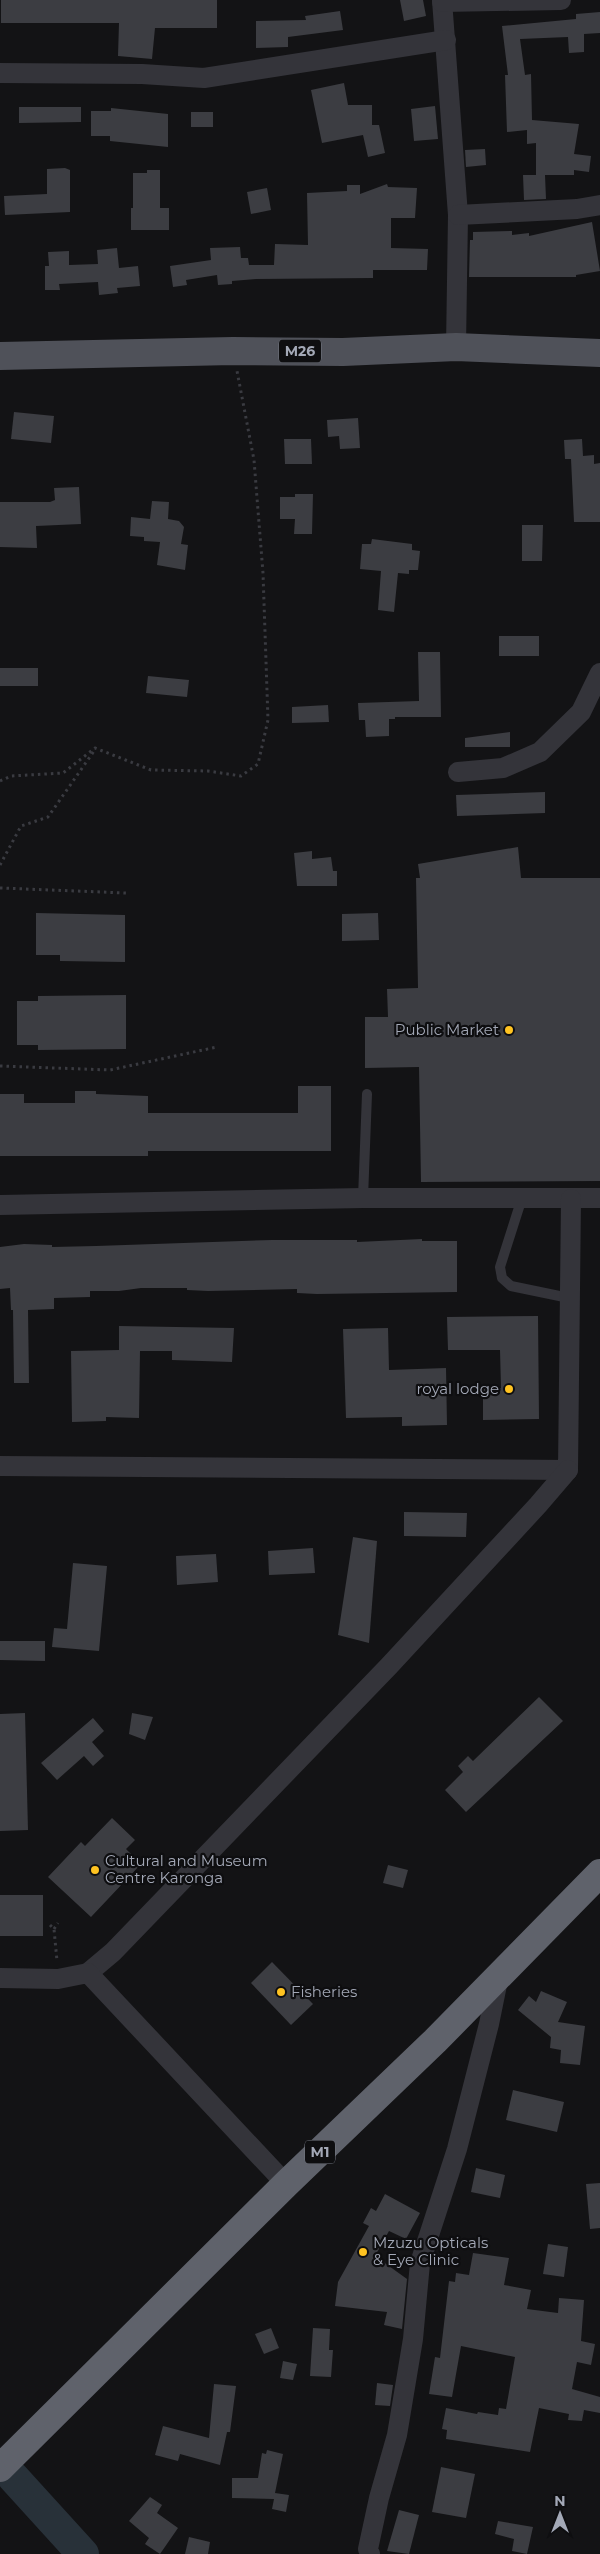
<svg xmlns="http://www.w3.org/2000/svg" width="600" height="2554" viewBox="0 0 600 2554" font-family="Montserrat,sans-serif">
  <style>
    .lines { fill: none; stroke-linecap: round; stroke-linejoin: round }
    .river { stroke: #283139; stroke-width: 32 }
    .building { fill: #3c3d42 }
    .path { stroke: #3a3b41; stroke-width: 3; stroke-dasharray: 2.5 4; stroke-linecap: butt }
    .lane { stroke: #34343a; stroke-width: 10 }
    .street { stroke: #34343a; stroke-width: 20 }
    .primary { stroke: #4f5159; stroke-width: 28 }
    .highway { stroke: #5f626b; stroke-width: 28 }
    .poi-dot { fill: #ffc321; stroke: #0e0e10; stroke-width: 2 }
    .labels { text-anchor: middle; stroke-width: 4.5; stroke-linejoin: round; paint-order: stroke }
    .shield { fill: #0e0e10; stroke: #767a84; stroke-width: 1 }
    .shield-label { font-size: 14px; font-weight: bold; fill: #a3a8b6 }
    .poi-label { font-size: 15px; fill: #a3a8b6; stroke: #0e0e10; text-anchor: start }
  </style>
  <rect width="100%" height="100%" fill="#131315"/>
  <g class="lines">
    <polyline class="river" points="13,2477 83,2554"/>
  </g>
  <g class="building">
    <polygon points="1,0 217,0 217,28 155,28 152,59 118,56 119,23 1,23"/>
    <polygon points="400,0 423,0 426,16 404,21"/>
    <polygon points="340,11 343,30 288,37 288,47 256,48 256,21 306,20 305,16"/>
    <polygon points="600,12 600,33 584,34 584,52 569,53 568,37 520,39 525,75 531,74 532,120 579,124 574,154 591,156 589,172 574,170 574,175 545,175 546,199 524,200 523,175 536,175 536,143 527,144 527,130 507,132 505,75 508,75 502,26 576,19 576,14"/>
    <polygon points="344,83 348,105 372,105 372,125 379,125 385,153 368,157 363,135 322,143 311,90"/>
    <polygon points="435,106 438,139 414,141 411,109"/>
    <polygon points="19,107 81,107 81,122 19,123"/>
    <polygon points="111,108 168,114 168,147 110,141 110,136 91,136 91,111 111,111"/>
    <rect x="191" y="112" width="22" height="15"/>
    <polygon points="485,149 486,165 466,167 465,150"/>
    <polygon points="65,168 70,170 70,212 5,215 4,196 47,194 47,169"/>
    <polygon points="147,170 160,170 160,208 169,208 169,230 131,230 131,208 133,208 133,173 147,173"/>
    <polygon points="387,184 388,187 417,188 415,218 391,218 391,248 428,249 427,270 373,270 373,278 256,279 232,281 232,284 218,285 217,275 186,280 187,285 173,287 170,266 211,260 210,248 240,247 241,258 248,258 249,265 274,265 275,244 308,245 307,193 347,191 347,185 360,185 360,194"/>
    <polygon points="267,188 271,210 251,214 247,192"/>
    <polygon points="592,222 600,271 576,275 576,277 469,277 470,240 473,240 473,232 512,231 512,235 529,233 529,236"/>
    <polygon points="117,248 119,268 138,266 140,286 117,288 118,293 99,295 98,282 59,284 60,290 45,290 45,266 49,266 48,252 69,251 69,265 98,264 97,250"/>
    <polygon points="14,412 54,416 51,443 11,439"/>
    <polygon points="358,418 360,448 340,449 339,436 328,437 327,420"/>
    <polygon points="284,439 311,439 312,464 285,464"/>
    <polygon points="582,439 583,456 594,455 594,464 600,463 600,522 574,522 571,459 565,459 564,440"/>
    <polygon points="79,487 81,524 36,526 37,548 0,547 0,502 50,502 55,500 54,488"/>
    <polygon points="295,494 313,494 312,534 294,534 295,519 280,519 280,497 295,497"/>
    <polygon points="152,501 169,502 168,519 179,521 184,527 181,544 188,545 185,570 157,565 160,542 144,541 144,537 130,536 131,517 150,519"/>
    <polygon points="522,525 543,525 542,561 522,561"/>
    <polygon points="372,539 412,544 412,550 420,551 418,570 409,570 409,574 398,573 394,612 378,610 381,571 360,569 362,544 371,544"/>
    <rect x="499" y="636" width="40" height="20"/>
    <polygon points="418,652 440,652 441,717 395,717 395,719 389,719 389,736 366,737 365,720 359,720 358,703 419,701"/>
    <rect x="0" y="668" width="38" height="18"/>
    <polygon points="148,676 189,680 187,697 146,693"/>
    <polygon points="328,705 329,722 292,723 292,707"/>
    <polygon points="510,732 510,747 465,747 465,738"/>
    <polygon points="545,792 545,813 457,816 456,795"/>
    <polygon points="518,847 521,878 600,878 600,1181 421,1182 419,1067 365,1068 365,1017 388,1017 387,989 418,988 416,878 420,878 418,864"/>
    <polygon points="312,851 312,859 331,857 333,871 337,871 337,886 297,886 294,853"/>
    <polygon points="36,913 125,915 125,962 60,961 60,955 36,955"/>
    <polygon points="378,913 379,940 342,941 342,914"/>
    <polygon points="126,995 126,1049 38,1050 38,1045 17,1045 17,1001 38,1001 38,996"/>
    <polygon points="298,1086 331,1086 331,1151 148,1151 148,1156 0,1156 0,1094 24,1094 24,1103 75,1103 75,1091 96,1091 96,1094 148,1096 148,1113 298,1113"/>
    <polygon points="422,1239 422,1241 457,1241 457,1292 317,1294 297,1293 297,1289 208,1291 187,1290 187,1288 141,1288 119,1291 90,1291 90,1297 54,1298 54,1309 28,1310 29,1383 14,1383 13,1310 11,1310 10,1288 0,1289 0,1247 24,1244 52,1245 52,1247 96,1246 272,1240 357,1240 357,1242"/>
    <polygon points="538,1316 539,1419 483,1420 483,1388 501,1388 500,1350 448,1350 447,1317"/>
    <polygon points="119,1326 234,1328 232,1362 172,1360 172,1351 140,1351 139,1418 106,1417 106,1421 72,1422 71,1351 119,1350"/>
    <polygon points="388,1328 389,1370 446,1368 447,1425 402,1426 402,1417 346,1418 343,1329"/>
    <polygon points="404,1512 467,1513 466,1537 404,1536"/>
    <polygon points="353,1537 377,1541 369,1643 338,1635"/>
    <polygon points="313,1548 315,1573 269,1575 268,1551"/>
    <polygon points="216,1554 218,1582 177,1585 176,1556"/>
    <polygon points="73,1563 107,1566 99,1651 52,1647 54,1628 67,1629"/>
    <polygon points="0,1641 45,1641 45,1661 0,1660"/>
    <polygon points="539,1697 563,1721 466,1812 445,1790 463,1772 458,1766 468,1756 473,1761"/>
    <polygon points="25,1713 28,1830 0,1831 0,1714"/>
    <polygon points="132,1713 153,1717 145,1740 129,1734"/>
    <polygon points="93,1718 104,1731 92,1742 104,1756 93,1766 84,1756 57,1780 41,1763"/>
    <polygon points="112,1818 135,1840 126,1849 141,1864 91,1917 48,1877 81,1842 85,1846"/>
    <polygon points="388,1865 408,1870 403,1888 383,1883"/>
    <rect x="0" y="1895" width="43" height="41"/>
    <polygon points="272,1962 313,2004 291,2025 251,1983"/>
    <polygon points="541,1991 567,2002 558,2022 585,2026 580,2065 560,2063 561,2050 550,2048 551,2037 518,2010 529,1996 536,2002"/>
    <polygon points="513,2090 564,2102 557,2132 506,2120"/>
    <polygon points="476,2168 505,2175 500,2198 471,2192"/>
    <polygon points="600,2183 600,2228 590,2229 586,2184"/>
    <polygon points="385,2194 420,2213 406,2239 389,2231 375,2256 407,2279 402,2329 384,2325 387,2312 335,2306 338,2282 369,2226 363,2223 371,2208 376,2211"/>
    <polygon points="548,2244 568,2247 564,2277 543,2274"/>
    <polygon points="473,2253 509,2258 504,2285 531,2290 527,2309 558,2313 559,2298 584,2300 581,2341 595,2344 591,2365 577,2362 572,2389 600,2397 600,2413 584,2410 582,2421 568,2420 569,2414 539,2408 530,2452 446,2439 447,2430 442,2429 446,2408 477,2414 478,2412 498,2415 499,2408 506,2409 515,2357 461,2346 452,2397 429,2394 435,2357 440,2358 449,2281 455,2282 456,2273 469,2275"/>
    <polygon points="271,2328 279,2348 264,2354 255,2334"/>
    <polygon points="313,2328 330,2329 329,2350 333,2350 331,2377 310,2376"/>
    <polygon points="283,2361 297,2364 293,2380 280,2378"/>
    <polygon points="377,2383 393,2385 390,2406 375,2405"/>
    <polygon points="214,2384 236,2386 230,2432 227,2432 220,2465 180,2454 178,2461 155,2455 163,2426 209,2438"/>
    <polygon points="267,2450 283,2454 275,2493 289,2495 286,2512 272,2509 274,2499 232,2498 232,2478 258,2478 262,2453 266,2454"/>
    <polygon points="441,2467 475,2474 466,2518 432,2512"/>
    <polygon points="150,2497 162,2505 157,2513 178,2528 160,2554 145,2544 149,2538 129,2521"/>
    <polygon points="399,2510 419,2515 409,2554 387,2551"/>
    <polygon points="498,2521 533,2527 527,2554 512,2551 514,2539 495,2534"/>
    <polygon points="189,2537 210,2542 208,2554 185,2554"/>
  </g>
  <g class="lines">
    <g class="path">
      <polyline points="0,781 11,776 63,773 95,748 151,770 208,771 241,776 258,764 268,720 263,573 254,460 237,371"/>
      <polyline points="0,865 21,826 48,817 94,751"/>
      <polyline points="0,888 126,893"/>
      <polyline points="0,1066 110,1070 217,1047"/>
      <polyline points="50,1925 54,1929 57,1961"/>
      <polyline points="54,1929 58,1923"/>
    </g>
    <g class="lane">
      <polyline points="363,1198 367,1094"/>
      <polyline points="522,1198 500,1267 502,1278 511,1286 569,1298"/>
    </g>
    <g class="street">
      <polyline points="442,0 458,215 456,347"/>
      <polyline points="442,2 561,0"/>
      <polyline points="0,73 142,74 204,78 446,40"/>
      <polyline points="458,215 577,209 600,205"/>
      <polyline points="458,772 503,768 540,752 581,712 600,673"/>
      <polyline points="0,1205 363,1198 600,1198"/>
      <polyline points="0,1466 568,1470 571,1199"/>
      <polyline points="88,1973 113,1952 389,1666 538,1505 568,1470"/>
      <polyline points="0,1978 58,1979 88,1973 286,2184"/>
      <polyline points="370,2554 368,2549 379,2498 397,2435 413,2339 420,2263 457,2149 489,2024 499,1975"/>
    </g>
    <polyline class="primary" points="0,356 233,351 343,352 456,347 600,353"/>
    <polyline class="highway" points="0,2468 286,2184 435,2041 600,1873"/>
  </g>
  <g class="poi-dot">
    <circle cx="509" cy="1030" r="5"/>
    <circle cx="509" cy="1389" r="5"/>
    <circle cx="95" cy="1870" r="5"/>
    <circle cx="281" cy="1992" r="5"/>
    <circle cx="363" cy="2252" r="5"/>
  </g>
  <g class="labels">
    <g class="shield">
      <rect x="279" y="339.5" width="42" height="23" rx="4"/>
      <rect x="305" y="2140.5" width="30" height="23" rx="4"/>
    </g>
    <g class="shield-label">
      <text x="300" y="356">M26</text>
      <text x="320" y="2157">M1</text>
    </g>
    <g class="poi-label">
      <text x="499" y="1035" text-anchor="end">Public Market</text>
      <text x="499" y="1394" text-anchor="end">royal lodge</text>
      <text x="105" y="1866">Cultural and Museum<tspan x="105" dy="17">Centre Karonga</tspan></text>
      <text x="291" y="1997">Fisheries</text>
      <text x="373" y="2248">Mzuzu Opticals<tspan x="373" dy="17">&amp; Eye Clinic</tspan></text>
    </g>
  </g>
  <g transform="translate(560 2514)" stroke="#0e0e10" stroke-width="4" paint-order="stroke">
  <path d="M0-4L9 19L0 12L-9 19Z" fill="#a3a8b6"/>
  <text y="-8" font-size="14" font-weight="bold" text-anchor="middle" fill="#a3a8b6">N</text>
  </g>
</svg>
